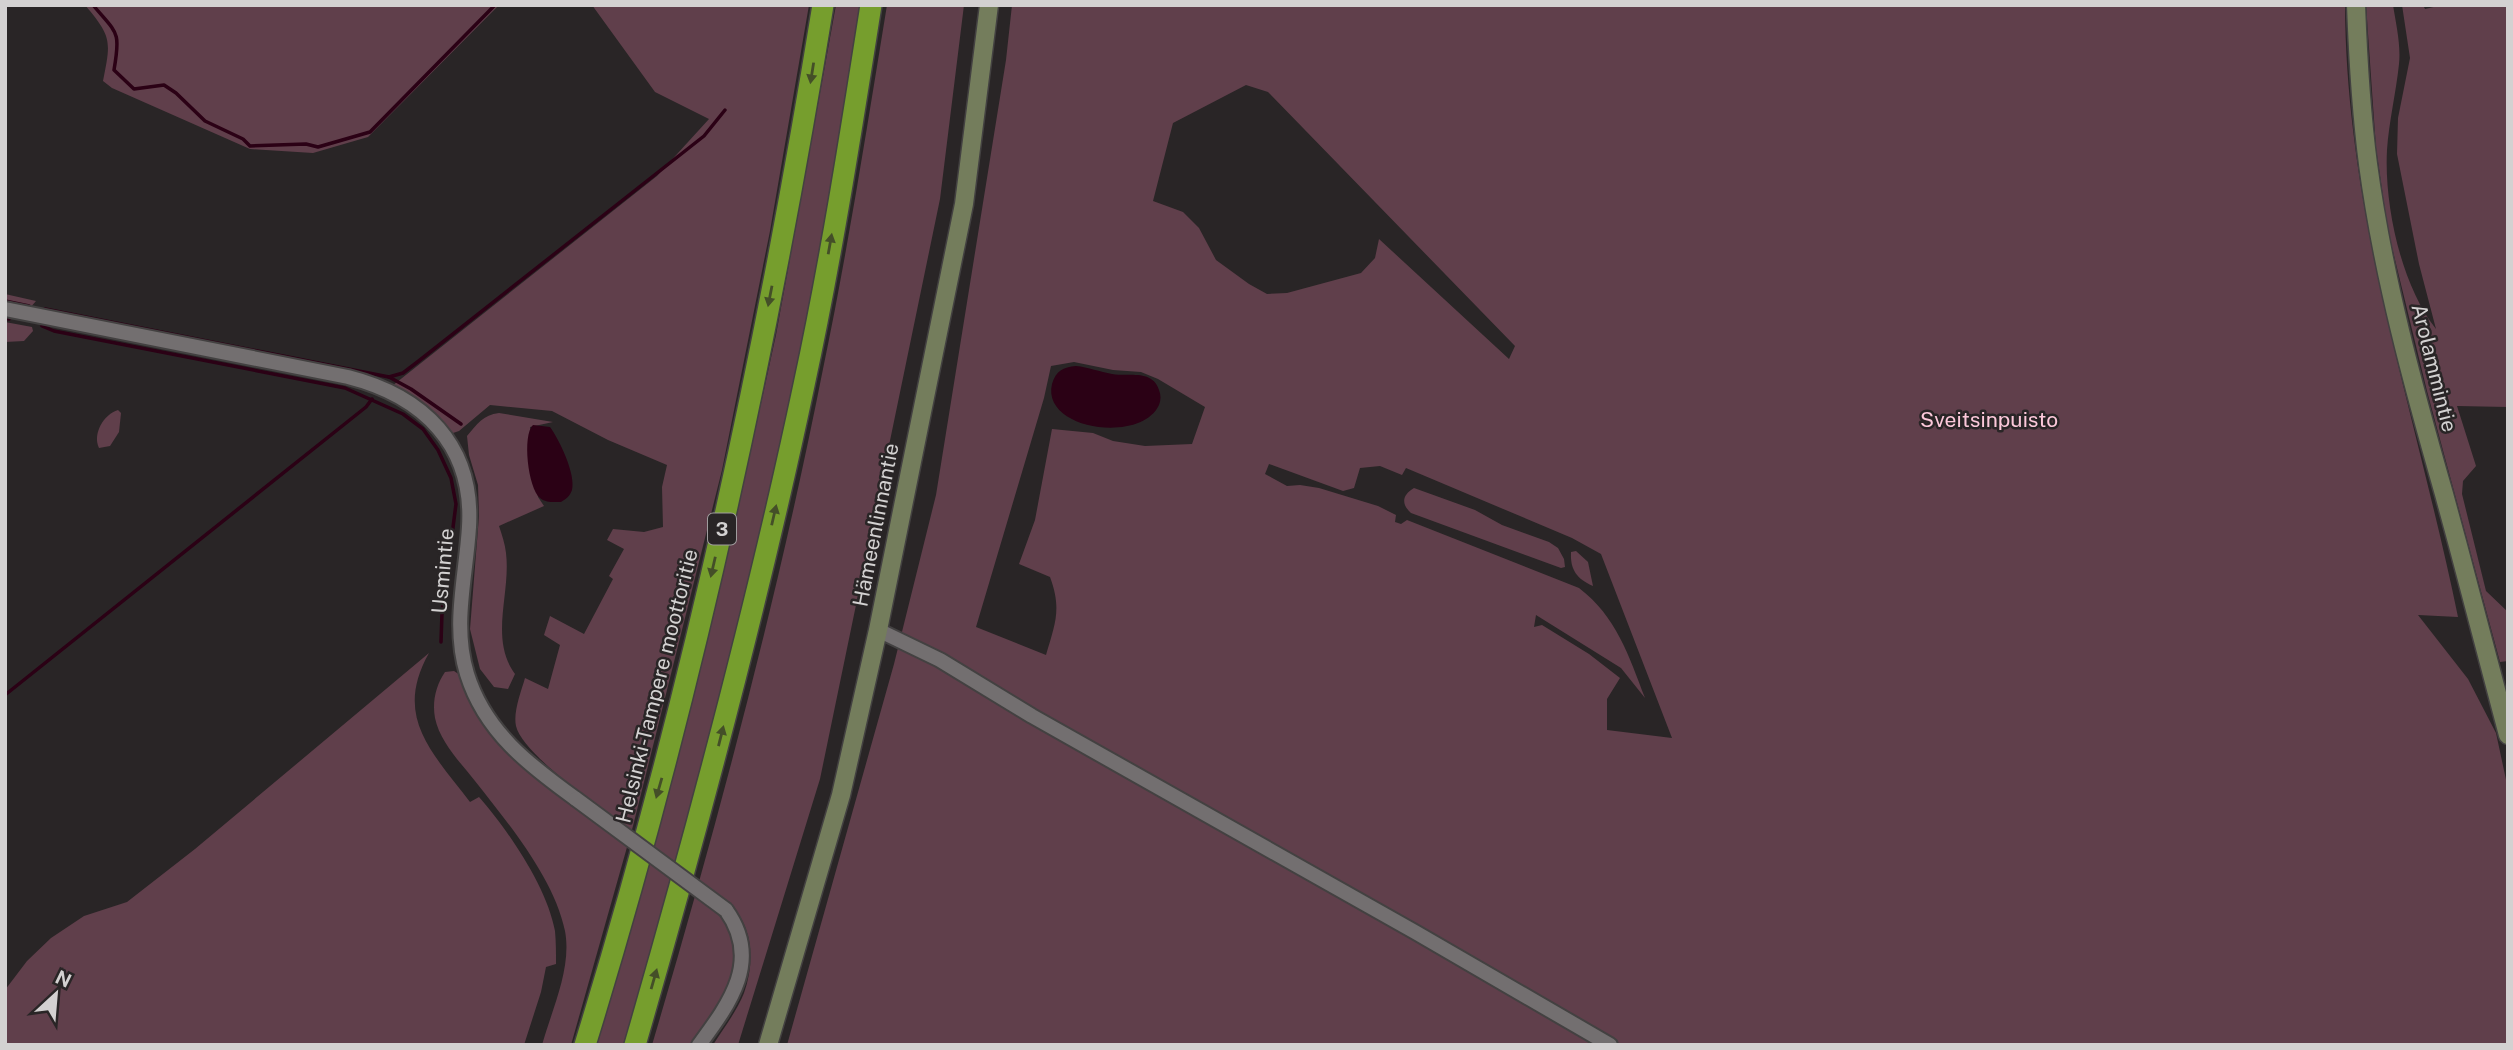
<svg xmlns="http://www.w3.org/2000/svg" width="2513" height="1050" viewBox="0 0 2513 1050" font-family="'Public Sans',sans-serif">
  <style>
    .green { fill: #603f4b; fill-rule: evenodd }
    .water { fill: #2b0115 }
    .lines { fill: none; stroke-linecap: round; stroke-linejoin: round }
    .stream { stroke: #2b0115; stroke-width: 3.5 }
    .street-casing { stroke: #434141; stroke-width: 18 }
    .secondary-casing { stroke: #434141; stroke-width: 21 }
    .highway-casing { stroke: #434141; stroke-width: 24 }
    .street { stroke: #736f70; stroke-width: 14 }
    .secondary { stroke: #747d5c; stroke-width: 18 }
    .highway { stroke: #769e2d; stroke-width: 21 }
    .street-bridge-casing { stroke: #434141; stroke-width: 18; stroke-linecap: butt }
    .street-bridge { stroke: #736f70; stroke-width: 14 }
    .oneway { fill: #444f28 }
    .labels { text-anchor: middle; stroke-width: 5; stroke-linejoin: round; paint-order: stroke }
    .shield { fill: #292526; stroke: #a09d9e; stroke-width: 2 }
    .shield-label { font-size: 19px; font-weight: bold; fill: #d3d1d1 }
    .street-label { font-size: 21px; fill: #d3d1d1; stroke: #292526 }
    .park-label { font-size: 21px; fill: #fcc8da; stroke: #292526 }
  </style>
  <rect width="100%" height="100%" fill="#292526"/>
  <g class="green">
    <path d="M85,5H499L368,137L313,153L250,149L112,88L103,81C111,41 112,37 85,5Z"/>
    <path d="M592,5H809L770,231L722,470L633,826L571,1045H542C552,1009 572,968 565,931C554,878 508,823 475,781C460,762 440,742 435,718C432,702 436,685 445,672L454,671L460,675L491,735L526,770L615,835L619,821C595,804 522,753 516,726C513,712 521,692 525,678L548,689L560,645L544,635L550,616L584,634L613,579L609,576L624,549L607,540L613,529L644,532L663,527L662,487L667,465L608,440L552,411L490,405L459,431L453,433L420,403L392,386L657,176L709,119L655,92Z"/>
    <path d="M836,5H863C844,116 825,227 803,338C755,576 693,811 626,1045H597L700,667L734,526L776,335Z"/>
    <path d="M887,5H964L940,199L820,779L738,1045H713C723,1029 737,1011 744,993C756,959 753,921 723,898L714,908C742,935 738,974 721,1005C713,1020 700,1032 690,1045H652C718,822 778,597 823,369C848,249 867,127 887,5Z"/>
    <path d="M1012,5H2345C2346,217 2416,412 2458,617L2418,615L2468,679L2496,733L2508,789V1045H787L894,664L936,495L1006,60ZM1246,85L1268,92L1515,346L1509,359L1379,239L1375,258L1361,273L1287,293L1267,294L1249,284L1216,260L1199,228L1183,212L1153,201L1173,123ZM1074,362L1113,370L1141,372L1158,379L1205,407L1192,444L1145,446L1113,441L1093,433L1052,429L1035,520L1019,564L1050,577C1062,609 1055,624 1046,655L976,627L1044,398L1051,366ZM1269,464L1343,491L1354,488L1360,468L1380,466L1402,475L1406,468L1572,538L1601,554L1672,738L1607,730V699L1620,678L1589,654L1542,625L1534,627L1536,615L1621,668L1645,698C1629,656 1616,616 1579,588L1407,520L1401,524L1395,522L1396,515L1378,506L1319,488L1300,485L1287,486L1265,474Z"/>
    <path d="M2366,5H2393C2396,24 2401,45 2399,64C2396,93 2389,121 2387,150C2384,205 2401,285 2436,329L2419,264L2397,154L2398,118L2410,58L2402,5H2423L2425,9L2442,5H2508V407L2457,406L2476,466L2463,481L2462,494L2486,591L2508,612V661L2500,662L2427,391L2388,231L2376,148Z"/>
    <polygon points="5,294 36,301 30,308 5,303"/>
    <polygon points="5,322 32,327 33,331 24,341 5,342"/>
    <path d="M118,410L121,413L119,432L110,446L99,448C92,434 104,414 118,410Z"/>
    <path d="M499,413L553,422L530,427L538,497L544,506L499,526C502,535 505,544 506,553C511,594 489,638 515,674L508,689L494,687L480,669L470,629L479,516L478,485L469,455L467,436C477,424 483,415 499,413Z"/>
    <path d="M1414,488L1475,510L1502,525L1549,542L1558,548L1564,559L1565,567L1561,568L1411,513C1401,504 1402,495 1414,488Z"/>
    <path d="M1576,551L1588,562L1593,586C1577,579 1570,570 1571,552Z"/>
    <path d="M429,653C393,717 432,752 470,802L479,797C508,830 547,887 555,931C556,942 556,953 556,964L546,967L541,992L524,1045H5V990L27,961L51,938L84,916L127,902L195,849Z"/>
  </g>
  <g class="water">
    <path d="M1076,366C1088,367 1100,372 1112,374C1129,377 1152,369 1159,390C1161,395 1161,400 1159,405C1141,444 1041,430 1052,384C1056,371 1063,367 1076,366Z"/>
    <path d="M533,425L550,427C559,439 576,474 572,490C570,496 566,499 561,502C554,502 546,503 540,498C528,488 522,435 533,425Z"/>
  </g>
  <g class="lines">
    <g class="stream">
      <path d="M93,5C117,34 121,30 114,70L134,89L164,85L176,93L205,121L243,139L250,146L306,144L318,147L370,132L495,5"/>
      <polyline points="5,301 29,306"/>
      <polyline points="45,309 389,377 411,389 461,424"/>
      <polyline points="5,318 9,319"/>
      <polyline points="42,326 54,331 345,388 403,414 423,429 438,450 451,478 456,504 442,613 441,642"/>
      <polyline points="389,377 403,373 420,360 704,136 725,110"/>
      <polyline points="5,695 366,407 372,399"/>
    </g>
    <g class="street-casing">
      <g id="street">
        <path d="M5,309L348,377C423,396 474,445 469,527C466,577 452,625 467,674C485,732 529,765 576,799"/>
        <polyline points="878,630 940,660 1032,716 1415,932 1610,1045"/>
        <path d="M699,1045C730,1003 762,960 726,910"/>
      </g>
    </g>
    <g class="secondary-casing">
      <g id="secondary">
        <path d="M2356,5C2358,58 2361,111 2368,164C2383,276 2413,386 2444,494C2466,574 2487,654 2508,735"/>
        <polyline points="768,1045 841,795 878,630 964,204 989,5"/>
      </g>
    </g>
    <g class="highway-casing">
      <g id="highway">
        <path d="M585,1045C690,705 766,356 823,5"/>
        <path d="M635,1045C698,827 757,607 804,385C831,260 851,132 871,5"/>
      </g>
    </g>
    <use href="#street" class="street"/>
    <use href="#secondary" class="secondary"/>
    <use href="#highway" class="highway"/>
    <g class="street-bridge-casing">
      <polyline id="street-bridge" points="576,799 726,910"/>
    </g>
    <use href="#street-bridge" class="street-bridge"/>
  </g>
  <defs><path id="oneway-solid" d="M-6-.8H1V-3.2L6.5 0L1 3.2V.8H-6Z" transform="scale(1.75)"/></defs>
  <g class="oneway">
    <use href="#oneway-solid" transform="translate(812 73) rotate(99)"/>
    <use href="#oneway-solid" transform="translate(830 244) rotate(-80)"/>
    <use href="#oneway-solid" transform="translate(770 296) rotate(101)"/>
    <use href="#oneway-solid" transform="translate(774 515) rotate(-77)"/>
    <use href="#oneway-solid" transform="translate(713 567) rotate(103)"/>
    <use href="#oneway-solid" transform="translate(721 736) rotate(-76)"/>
    <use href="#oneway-solid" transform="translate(659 788) rotate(106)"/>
    <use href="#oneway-solid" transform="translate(654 979) rotate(-74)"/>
  </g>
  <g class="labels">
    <rect class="shield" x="708" y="513.5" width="28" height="31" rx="5"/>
    <g class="shield-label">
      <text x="722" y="536">3</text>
    </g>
    <g class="street-label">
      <text transform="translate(2434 368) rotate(76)" y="7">Arolammintie</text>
      <text transform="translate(876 525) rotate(-79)" y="7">Hämeenlinnantie</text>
      <text transform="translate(443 571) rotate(-85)" y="7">Usmintie</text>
      <text transform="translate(657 686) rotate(-76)" y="7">Helsinki-Tampere moottoritie</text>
    </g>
    <g class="park-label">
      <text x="1989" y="427">Sveitsinpuisto</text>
    </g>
  </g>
  <rect width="2513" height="1050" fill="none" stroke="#d3d1d1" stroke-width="14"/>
  <g transform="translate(56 994) rotate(26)" stroke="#292526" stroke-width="5" paint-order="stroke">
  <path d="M0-5L12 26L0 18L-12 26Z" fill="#d3d1d1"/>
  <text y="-10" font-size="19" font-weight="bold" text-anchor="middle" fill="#d3d1d1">N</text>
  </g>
</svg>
